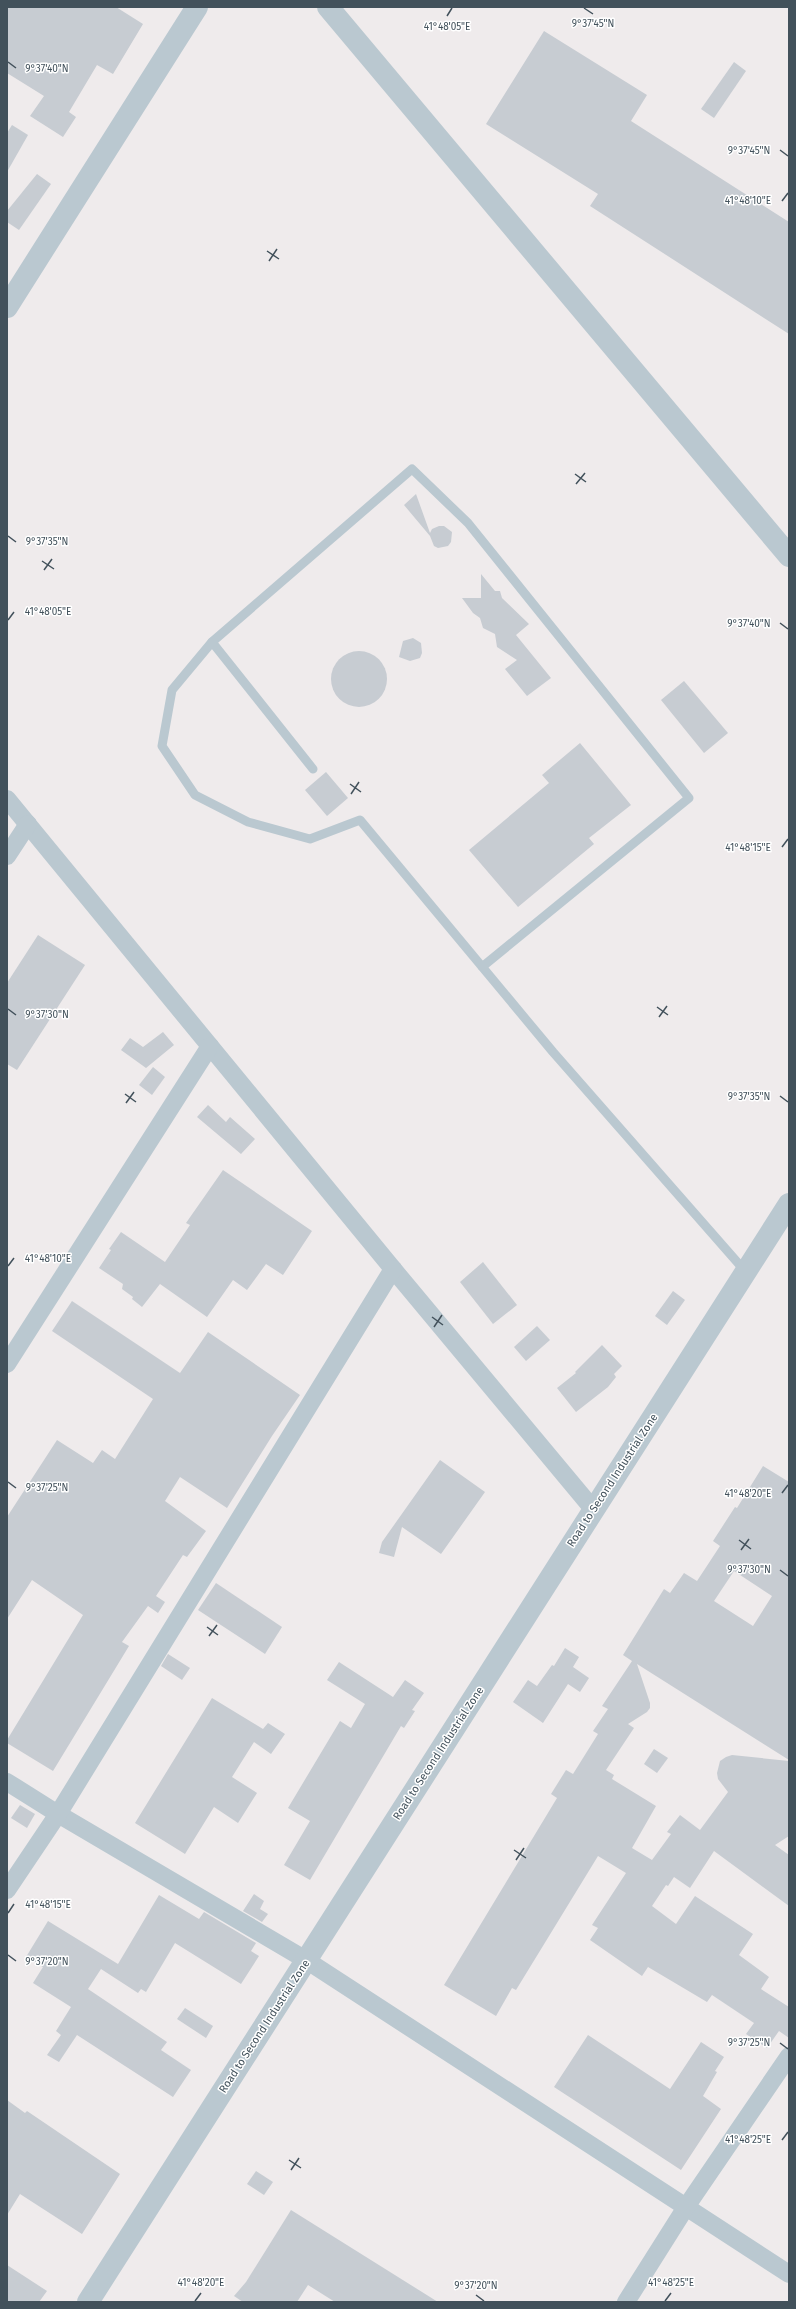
<svg xmlns="http://www.w3.org/2000/svg" width="796" height="2309" viewBox="0 0 796 2309" font-family="'Fira Sans',sans-serif">
  <style>
    .building { fill: #c7ccd2; fill-rule: evenodd }
    .lines { fill: none; stroke-linecap: round; stroke-linejoin: round }
    .service { stroke: #bac8d0; stroke-width: 9 }
    .minor { stroke: #bac8d0; stroke-width: 18 }
    .tertiary { stroke: #bac8d0; stroke-width: 22 }
    .ticks { fill: none; stroke: #42515b; stroke-width: 1.5 }
    .labels { text-anchor: middle; stroke-width: 3; stroke-linejoin: round; paint-order: stroke }
    .street-label { font-size: 11px; fill: #42515b; stroke: #fff }
    .ticks-label { font-size: 10px; text-anchor: middle; fill: #42515b; stroke: #fff; stroke-width: 3; stroke-linejoin: round; paint-order: stroke }
  </style>
  <rect width="100%" height="100%" fill="#efebec"/>
  <g class="building">
    <polygon points="7,7 116,7 143,24 113,74 97,65 69,112 76,117 63,137 30,116 44,96 7,73"/>
    <polygon points="544,31 647,95 631,121 789,222 789,334 590,206 598,194 486,124"/>
    <polygon points="734,62 746,71 714,118 701,109"/>
    <polygon points="12,125 28,135 7,172 7,133"/>
    <polygon points="37,174 51,184 19,230 7,222 7,211"/>
    <polygon points="416,494 430,533 432,529 439,526 444,526 452,532 451,542 448,546 438,548 434,546 430,536 404,505"/>
    <polygon points="481,574 495,591 500,591 502,598 529,624 516,635 551,678 527,696 505,669 517,660 497,647 495,634 483,628 480,618 473,613 462,598 481,598"/>
    <polygon points="413,638 421,643 422,653 420,658 410,661 399,657 403,641"/>
    <circle cx="359" cy="679" r="28"/>
    <polygon points="684,681 728,733 704,753 661,700"/>
    <polygon points="580,743 631,805 589,838 594,844 518,907 469,850 549,783 542,775"/>
    <polygon points="326,772 348,798 327,816 305,790"/>
    <polygon points="38,935 85,965 17,1070 7,1064 7,983"/>
    <polygon points="163,1032 174,1045 146,1068 121,1050 130,1038 143,1047"/>
    <polygon points="153,1067 165,1077 152,1095 139,1085"/>
    <polygon points="208,1105 226,1122 230,1117 255,1139 241,1154 197,1117"/>
    <polygon points="223,1170 312,1231 283,1275 266,1264 247,1290 233,1280 207,1317 160,1284 142,1307 132,1299 133,1297 122,1289 123,1284 99,1268 111,1250 109,1249 121,1232 165,1262 190,1225 186,1223"/>
    <polygon points="483,1262 517,1305 493,1324 460,1282"/>
    <polygon points="673,1291 685,1300 667,1325 655,1316"/>
    <polygon points="72,1301 180,1373 208,1332 300,1395 272,1436 227,1508 180,1477 165,1501 206,1531 187,1557 183,1555 156,1596 165,1602 158,1613 148,1606 122,1642 129,1646 53,1771 7,1743 7,1740 83,1615 32,1580 7,1619 7,1517 57,1440 93,1463 102,1450 115,1459 153,1399 52,1331"/>
    <polygon points="537,1326 550,1340 526,1361 514,1347"/>
    <polygon points="602,1345 622,1366 614,1374 616,1377 608,1387 576,1412 557,1388 576,1373 575,1372"/>
    <polygon points="440,1460 485,1492 441,1554 402,1527 394,1557 379,1553 382,1542"/>
    <path d="M763,1466L789,1482V1760L637,1664L650,1703V1708L647,1712L628,1724L634,1728L606,1770L614,1775L612,1779L656,1806L632,1848L652,1860L671,1834L667,1832L680,1815L700,1830L728,1792L718,1779L717,1773L720,1761L726,1757L732,1755L789,1761V1836L775,1845L789,1855V1906L714,1851L690,1888L674,1877L668,1886L666,1885L652,1906L676,1924L695,1896L753,1934L739,1955L769,1977L761,1989L789,2007V2038L779,2031L767,2048L746,2034L754,2023L712,1995L707,2002L648,1967L642,1976L590,1940L598,1928L592,1925L626,1873L598,1856L516,1990L512,1988L496,2016L444,1985L557,1798L551,1794L566,1770L573,1774L598,1734L593,1731L608,1709L602,1706L632,1661L623,1655L664,1589L670,1593L684,1573L697,1581L720,1546L713,1541L735,1507L737,1508ZM734,1571L772,1596L753,1626L714,1601Z"/>
    <polygon points="216,1583 282,1627 265,1654 198,1610"/>
    <polygon points="565,1648 579,1657 573,1667 589,1678 580,1692 568,1684 543,1723 513,1702 528,1680 537,1686 552,1665 554,1666"/>
    <polygon points="168,1654 190,1668 182,1680 161,1666"/>
    <polygon points="339,1662 393,1697 405,1680 424,1693 412,1710 415,1711 404,1728 401,1726 310,1880 284,1865 310,1821 288,1808 340,1721 351,1728 365,1704 327,1680"/>
    <polygon points="212,1698 263,1729 268,1723 285,1734 271,1754 254,1742 232,1777 257,1793 238,1823 214,1807 185,1854 135,1823"/>
    <polygon points="654,1749 668,1758 657,1773 644,1764"/>
    <polygon points="20,1805 35,1814 27,1828 11,1818"/>
    <polygon points="254,1894 264,1901 260,1909 268,1914 262,1922 243,1911"/>
    <polygon points="159,1895 199,1919 204,1912 256,1943 251,1951 259,1956 241,1984 175,1943 146,1992 141,1989 138,1993 101,1969 88,1989 167,2042 161,2050 191,2070 173,2097 77,2035 59,2062 47,2055 61,2035 56,2031 71,2007 33,1983 43,1967 26,1957 48,1921 118,1964"/>
    <polygon points="185,2008 213,2026 206,2038 177,2019"/>
    <polygon points="588,2035 670,2089 701,2042 724,2057 715,2071 717,2072 703,2096 721,2109 681,2170 554,2087"/>
    <polygon points="7,2100 25,2113 27,2111 120,2174 82,2234 20,2194 7,2215"/>
    <polygon points="256,2171 273,2182 264,2195 247,2184"/>
    <polygon points="291,2210 438,2302 335,2302 308,2285 297,2302 243,2302 234,2296 246,2282"/>
    <polygon points="7,2265 47,2291 39,2302 7,2302"/>
  </g>
  <g class="lines">
    <g class="service">
      <polyline points="212,642 313,769"/>
      <polyline points="482,967 689,798 468,523 412,469 212,642 172,690 162,746 195,795 248,822 310,839 360,820 553,1052 745,1271"/>
    </g>
    <g class="minor">
      <polyline points="7,799 393,1269 593,1509"/>
      <polyline points="7,856 28,824"/>
      <polyline points="7,1364 210,1046"/>
      <polyline points="7,1782 58,1814 306,1960 789,2274"/>
      <polyline points="7,1890 58,1814 393,1269"/>
      <polyline points="626,2302 686,2207 789,2056"/>
    </g>
    <g class="tertiary">
      <polyline points="328,7 789,556"/>
      <polyline points="7,307 197,7"/>
      <polyline points="88,2302 789,1204"/>
    </g>
  </g>
  <path class="ticks" d="M584,8L593,14M447,16L452,8M8,62L16,68M780,150L788,156M782,201L788,193M267,251L279,259M269,261L277,249M575,474L586,482M576,484L585,473M8,536L16,542M42,561L54,569M44,570L52,559M8,620L14,612M780,623L788,629M350,784L361,792M351,794L359,782M782,847L788,839M657,1007L668,1015M8,1009L16,1015M659,1017L667,1006M125,1094L136,1102M780,1096L788,1102M126,1103L134,1092M8,1266L14,1258M432,1317L443,1325M434,1327L442,1315M8,1482L16,1488M782,1493L788,1485M739,1540L751,1549M741,1550L749,1539M780,1570L788,1576M207,1627L218,1635M209,1636L217,1625M514,1850L526,1858M516,1860L524,1848M8,1913L14,1904M8,1955L16,1961M780,2043L788,2049M782,2140L788,2132M289,2160L301,2168M291,2170L299,2158M476,2295L484,2301M195,2301L201,2293M665,2301L671,2293"/>
  <g class="labels">
    <g class="street-label">
      <text transform="translate(612 1480) rotate(-57)" y="4">Road to Second Industrial Zone</text>
      <text transform="translate(438 1753) rotate(-57)" y="4">Road to Second Industrial Zone</text>
      <text transform="translate(264 2026) rotate(-57)" y="4">Road to Second Industrial Zone</text>
    </g>
  </g>
  <g class="ticks-label">
    <text x="593" y="27">9°37'45"N</text>
    <text x="447" y="30">41°48'05"E</text>
    <text x="47" y="72">9°37'40"N</text>
    <text x="749" y="154">9°37'45"N</text>
    <text x="748" y="204">41°48'10"E</text>
    <text x="47" y="545">9°37'35"N</text>
    <text x="48" y="615">41°48'05"E</text>
    <text x="749" y="627">9°37'40"N</text>
    <text x="748" y="851">41°48'15"E</text>
    <text x="47" y="1018">9°37'30"N</text>
    <text x="749" y="1100">9°37'35"N</text>
    <text x="48" y="1262">41°48'10"E</text>
    <text x="47" y="1491">9°37'25"N</text>
    <text x="748" y="1497">41°48'20"E</text>
    <text x="749" y="1573">9°37'30"N</text>
    <text x="48" y="1908">41°48'15"E</text>
    <text x="47" y="1965">9°37'20"N</text>
    <text x="749" y="2046">9°37'25"N</text>
    <text x="748" y="2143">41°48'25"E</text>
    <text x="201" y="2286">41°48'20"E</text>
    <text x="671" y="2286">41°48'25"E</text>
    <text x="476" y="2289">9°37'20"N</text>
  </g>
  <rect width="796" height="2309" fill="none" stroke="#42515b" stroke-width="16"/>
</svg>
